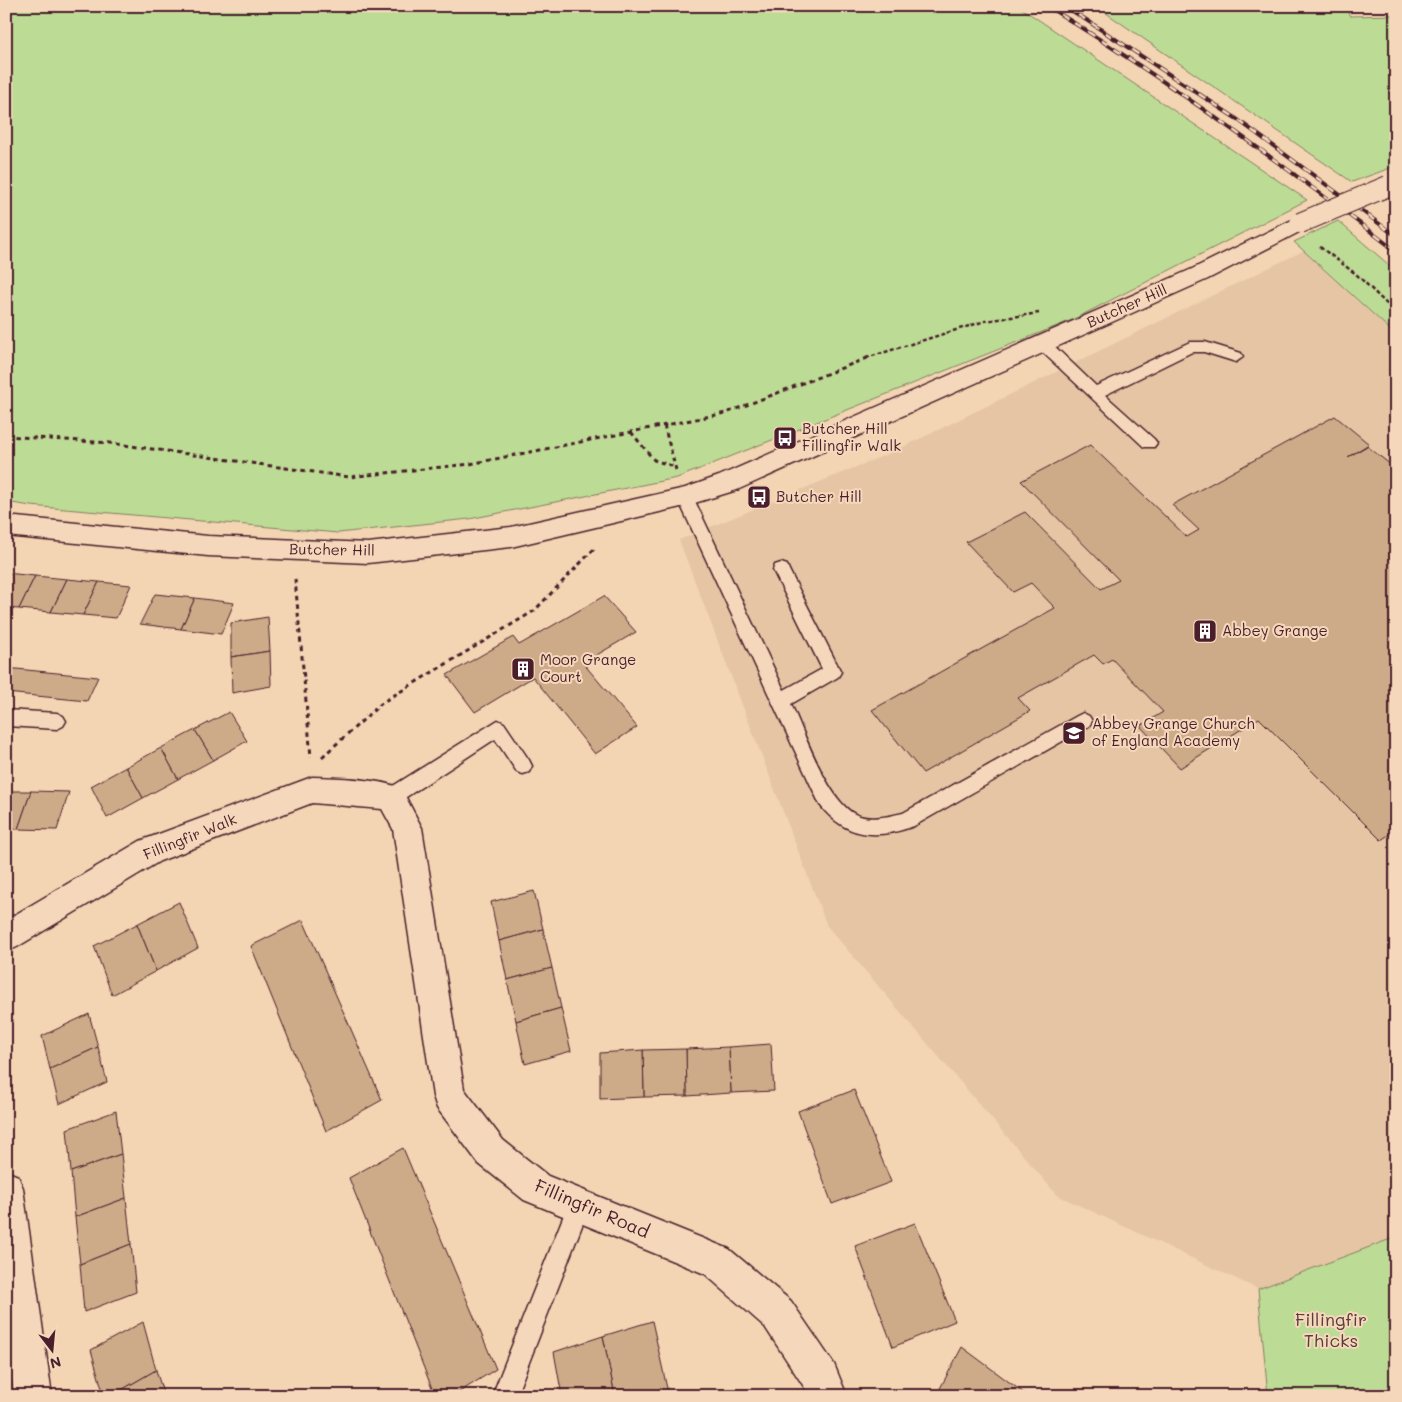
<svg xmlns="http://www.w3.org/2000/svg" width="1402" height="1402" viewBox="0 0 1402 1402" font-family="Mali,sans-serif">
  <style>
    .built { fill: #e5c5a4 }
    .green { fill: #bcdc95; stroke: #837e60 }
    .building { fill: #cdab89; stroke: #4a1f2b }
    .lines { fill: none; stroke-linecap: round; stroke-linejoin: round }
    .service-casing { stroke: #4a1f2b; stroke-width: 3 }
    .minor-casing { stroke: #4a1f2b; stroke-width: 3 }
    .path-far1 { stroke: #4a1f2b; stroke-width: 2.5; stroke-dasharray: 4 2.5; stroke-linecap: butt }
    .path { stroke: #4a1f2b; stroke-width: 3; stroke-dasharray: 4.5 4; stroke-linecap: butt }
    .service { fill: #f5d8bb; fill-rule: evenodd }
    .minor { fill: #f5d8bb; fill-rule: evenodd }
    .rail-casing { stroke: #4a1f2b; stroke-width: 4 }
    .rail { stroke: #f5d8bb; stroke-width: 2.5; stroke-dasharray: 8; stroke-linecap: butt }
    .minor-bridge-casing { stroke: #4a1f2b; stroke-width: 22; stroke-linecap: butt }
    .minor-bridge { stroke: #f5d8bb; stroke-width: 20 }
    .labels { text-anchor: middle; stroke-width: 4; stroke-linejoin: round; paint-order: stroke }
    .street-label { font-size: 15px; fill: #4a1f2b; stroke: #f5d8bb }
    .poi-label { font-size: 15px; fill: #4a1f2b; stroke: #f5d8bb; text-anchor: start }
    .near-street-label { font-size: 18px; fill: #4a1f2b; stroke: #f5d8bb }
    .near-park-label { font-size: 18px; fill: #5b3b3b; stroke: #f5d8bb }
  </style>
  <rect width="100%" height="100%" fill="#f3d5b3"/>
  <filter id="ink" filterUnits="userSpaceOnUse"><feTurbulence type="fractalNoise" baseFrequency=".02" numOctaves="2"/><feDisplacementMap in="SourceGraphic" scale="10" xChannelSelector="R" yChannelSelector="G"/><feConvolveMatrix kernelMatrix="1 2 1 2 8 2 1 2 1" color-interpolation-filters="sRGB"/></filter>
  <g filter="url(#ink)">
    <polygon class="built" points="1303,251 1396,335 1396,1237 1258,1289 1057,1195 827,926 679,540 895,451"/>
    <g class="green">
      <polygon points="6,6 1018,6 1307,200 1072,320 677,478 469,519 338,533 31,506 6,502"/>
      <polygon points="1096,6 1344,6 1350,16 1396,15 1396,166 1352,182"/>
      <polygon points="1338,221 1396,271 1396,335 1294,242"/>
      <polygon points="1396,1237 1396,1396 1268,1396 1258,1289"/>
    </g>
    <g class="building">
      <polygon points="1335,416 1369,444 1348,457 1367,446 1396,469 1396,830 1381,840 1259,718 1180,768 1140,726 1163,712 1112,659 1103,664 1094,655 1018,698 1030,711 923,773 872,710 1055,608 1031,583 1013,592 966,542 1025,512 1101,589 1119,580 1021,481 1090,445 1187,537 1199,530 1172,505"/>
      <polygon points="6,573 35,576 19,609 6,608"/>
      <polygon points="35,576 67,579 51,612 19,609"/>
      <polygon points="67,579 99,582 83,615 51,612"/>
      <polygon points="99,582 131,585 116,618 83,615"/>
      <polygon points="155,594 195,598 181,629 140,624"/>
      <polygon points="604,596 636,632 583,663 637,727 595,754 533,677 475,712 447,675 513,637 519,645"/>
      <polygon points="195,598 234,603 221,634 181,629"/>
      <polygon points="268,617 270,651 231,657 231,623"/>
      <polygon points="270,651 271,686 232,693 231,657"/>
      <polygon points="6,668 98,677 87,701 6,693"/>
      <polygon points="229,712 247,741 213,760 195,730"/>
      <polygon points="195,730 213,760 178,779 161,748"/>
      <polygon points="161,748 178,779 143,798 126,767"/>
      <polygon points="126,767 143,798 107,818 91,786"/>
      <polygon points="6,791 31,791 18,829 6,829"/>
      <polygon points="31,791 69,792 57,830 18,829"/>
      <polygon points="534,891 543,929 499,941 491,902"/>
      <polygon points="179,902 198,948 156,971 137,924"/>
      <polygon points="303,920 382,1100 326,1131 251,946"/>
      <polygon points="137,924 156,971 112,995 94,946"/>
      <polygon points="543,929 552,968 507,980 499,941"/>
      <polygon points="552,968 561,1008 516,1021 507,980"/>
      <polygon points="561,1008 571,1051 525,1064 516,1021"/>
      <polygon points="89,1014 98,1047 50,1069 42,1036"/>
      <polygon points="771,1044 774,1091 731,1093 729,1047"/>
      <polygon points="98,1047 107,1082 59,1104 50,1069"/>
      <polygon points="729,1047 731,1093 687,1096 686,1049"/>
      <polygon points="686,1049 687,1096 644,1097 643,1050"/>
      <polygon points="643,1050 644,1097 600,1099 600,1053"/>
      <polygon points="854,1090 891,1182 832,1204 798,1111"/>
      <polygon points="116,1111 121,1154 71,1172 67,1129"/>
      <polygon points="403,1148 496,1369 453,1396 435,1396 349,1178"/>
      <polygon points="121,1154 126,1198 75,1217 71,1172"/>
      <polygon points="126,1198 131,1244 80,1264 75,1217"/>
      <polygon points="915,1223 955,1321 893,1347 855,1246"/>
      <polygon points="131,1244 136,1292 84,1312 80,1264"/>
      <polygon points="652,1321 668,1393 659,1396 615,1396 603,1336"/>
      <polygon points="143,1322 156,1370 111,1396 104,1396 91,1350"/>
      <polygon points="603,1336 615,1396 562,1396 554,1352"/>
      <polygon points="962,1347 1028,1396 936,1396"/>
      <polygon points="156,1370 164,1396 111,1396"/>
    </g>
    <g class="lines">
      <g class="service-casing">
        <g id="service">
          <polygon points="1042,338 1047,339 1096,386 1190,342 1205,342 1241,353 1243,357 1236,362 1204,352 1192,352 1105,395 1154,439 1157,443 1154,447 1144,447 1037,347 1035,343"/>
          <path d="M685,491L691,493L693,497L784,690L822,669L773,570L775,565L781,563L787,565L789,570L841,672L838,677L791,704C804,732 829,804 857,815C871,821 889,816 903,813L1077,716L1083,713L1089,716L1092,721L1089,726L914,826C876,840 846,838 820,805L677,497L679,493Z"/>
          <polygon points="6,710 57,713 63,716 66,721 63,726 57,729 6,726"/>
          <polygon points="498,720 504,723 529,760 532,766 529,772 523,774 517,772 495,739 397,803 391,805 385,803 382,797 385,791"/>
          <polygon points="579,1194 587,1197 590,1205 516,1396 492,1396 571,1197"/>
        </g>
      </g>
      <g class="minor-casing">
        <g id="minor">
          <polygon points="1300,216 1307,218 1310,223 1307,228 1208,279 737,490 685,506 511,547 368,563 208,556 6,536 6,516 208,536 368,543 511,527 685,488 719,476 1192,269"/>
          <path d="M312,777C341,778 374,778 401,788L422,828L464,1089L503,1140L548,1176L729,1249L791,1301L834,1364L847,1396H810L765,1327L705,1274L524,1200L479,1164L437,1108L433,1096L393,829L382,809L312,803L160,861L17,947L6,952V920L140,841Z"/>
          <polygon points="6,1171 18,1176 23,1188 52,1396 14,1396 6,1330"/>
        </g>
      </g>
      <g class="path-far1">
        <polyline points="1320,247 1356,274 1396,313"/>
        <polyline points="866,358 985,321 1039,313"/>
      </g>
      <g class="path">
        <polyline points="664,425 676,470"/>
        <polyline points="631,432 654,460 675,467"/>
        <polyline points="6,436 110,443 349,477 470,464 726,413 870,357"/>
        <polyline points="295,579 311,757"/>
        <polyline points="322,757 383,702 534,611 595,548"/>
      </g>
      <use href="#service" class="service"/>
      <use href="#minor" class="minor"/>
      <g class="rail-casing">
        <g id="rail">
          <path d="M1047,6C1168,81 1283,164 1396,251"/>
          <polyline points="1065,6 1234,117 1396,236"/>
        </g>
      </g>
      <use href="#rail" class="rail"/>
      <g class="minor-bridge-casing">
        <polyline id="minor-bridge" points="1300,223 1388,186"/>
      </g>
      <use href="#minor-bridge" class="minor-bridge"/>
    </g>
  </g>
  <defs>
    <g id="bus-square" transform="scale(1.25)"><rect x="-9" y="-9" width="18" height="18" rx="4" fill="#4a1f2b" stroke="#f5d8bb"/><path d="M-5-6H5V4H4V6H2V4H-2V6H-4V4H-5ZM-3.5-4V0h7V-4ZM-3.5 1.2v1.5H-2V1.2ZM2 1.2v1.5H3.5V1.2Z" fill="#fff"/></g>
    <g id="building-square" transform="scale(1.25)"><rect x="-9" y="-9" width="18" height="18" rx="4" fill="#4a1f2b" stroke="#f5d8bb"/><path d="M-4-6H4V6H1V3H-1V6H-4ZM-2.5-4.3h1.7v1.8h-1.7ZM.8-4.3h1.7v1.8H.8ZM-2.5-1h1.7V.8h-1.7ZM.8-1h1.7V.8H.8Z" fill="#fff"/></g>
    <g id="school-square" transform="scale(1.25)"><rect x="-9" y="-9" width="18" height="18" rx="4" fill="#4a1f2b" stroke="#f5d8bb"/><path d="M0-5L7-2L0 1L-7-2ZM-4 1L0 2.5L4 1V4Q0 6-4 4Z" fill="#fff"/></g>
  </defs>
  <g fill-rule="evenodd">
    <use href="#bus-square" x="785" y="438"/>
    <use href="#bus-square" x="759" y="497"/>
    <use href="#building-square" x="1205" y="631"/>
    <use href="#building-square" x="523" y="669"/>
    <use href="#school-square" x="1074" y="733"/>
  </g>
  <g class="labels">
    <g class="street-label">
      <text transform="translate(1127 306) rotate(-24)" y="5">Butcher Hill</text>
      <text transform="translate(332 550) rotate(1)" y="5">Butcher Hill</text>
      <text transform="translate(190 837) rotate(-22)" y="5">Fillingfir Walk</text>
    </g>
    <g class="poi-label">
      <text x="802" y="434">Butcher Hill<tspan x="802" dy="17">Fillingfir Walk</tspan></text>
      <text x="776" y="502">Butcher Hill</text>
      <text x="1222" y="636">Abbey Grange</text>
      <text x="540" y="665">Moor Grange<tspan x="540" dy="17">Court</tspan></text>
      <text x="1092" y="729">Abbey Grange Church<tspan x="1092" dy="17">of England Academy</tspan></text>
    </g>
    <g class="near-street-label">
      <text transform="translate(592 1209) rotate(23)" y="6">Fillingfir Road</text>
    </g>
    <g class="near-park-label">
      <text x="1331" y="1326">Fillingfir<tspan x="1331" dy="21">Thicks</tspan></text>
    </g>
  </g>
  <rect width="1402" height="1402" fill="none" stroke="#f5d8bb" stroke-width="25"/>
  <rect x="12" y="12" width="1377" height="1377" fill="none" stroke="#4a1f2b" stroke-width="2" filter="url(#ink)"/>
  <g transform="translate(52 1350) rotate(164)" stroke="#f5d8bb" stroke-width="4" paint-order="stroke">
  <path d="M0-4L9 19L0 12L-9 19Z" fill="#4a1f2b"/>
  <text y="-8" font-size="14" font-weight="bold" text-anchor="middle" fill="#4a1f2b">N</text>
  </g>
</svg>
